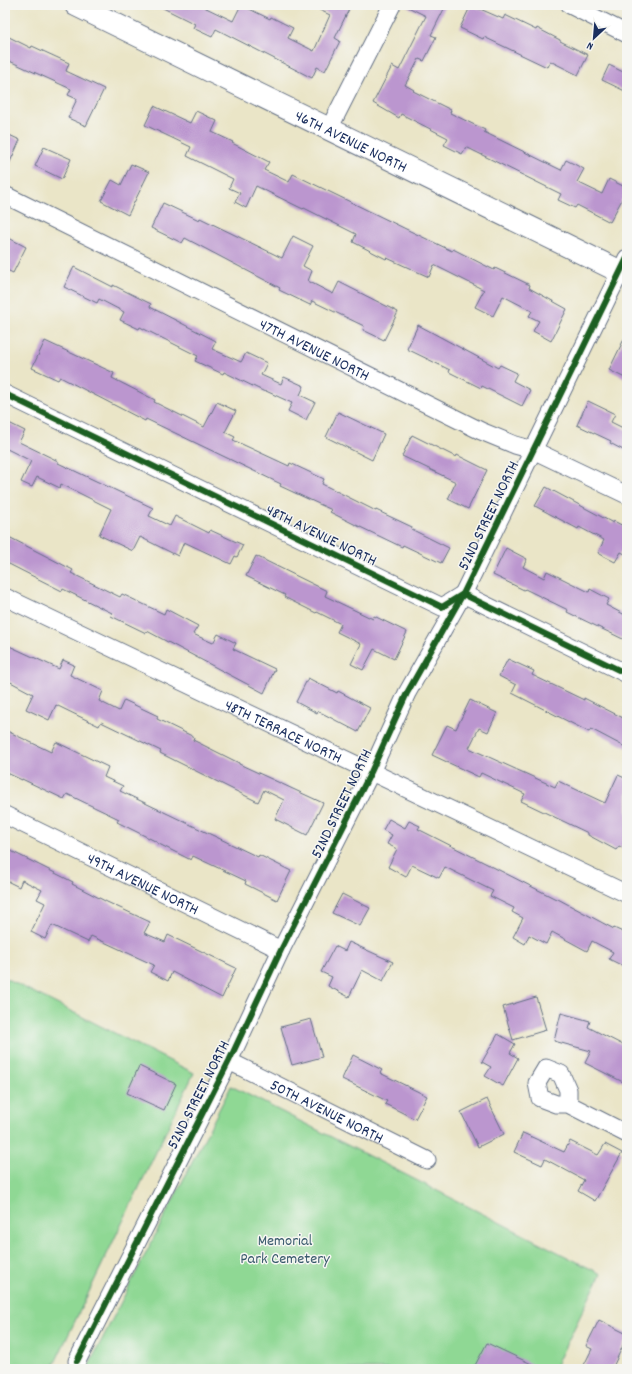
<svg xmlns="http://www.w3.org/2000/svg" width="632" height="1374" viewBox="0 0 632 1374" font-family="Dekko,sans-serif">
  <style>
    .green { fill: #8fd894; stroke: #558479 }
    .building { fill: #bb96cf }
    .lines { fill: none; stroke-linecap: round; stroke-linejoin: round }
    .minor-casing { stroke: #636f83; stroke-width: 19 }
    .tertiary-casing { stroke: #636f83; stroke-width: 24 }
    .minor { stroke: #fff; stroke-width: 17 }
    .tertiary { stroke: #fff; stroke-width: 22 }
    .cycleway-casing { stroke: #f6f6f2; stroke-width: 8 }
    .cycleway { stroke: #1b5e20; stroke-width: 6 }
    .labels { text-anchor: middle; stroke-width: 3; stroke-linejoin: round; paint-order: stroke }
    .street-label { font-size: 16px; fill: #1b2f5e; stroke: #f6f6f2 }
    .park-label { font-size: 16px; fill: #38596c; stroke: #f6f6f2 }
  </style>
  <rect width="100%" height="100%" fill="#f6f6f2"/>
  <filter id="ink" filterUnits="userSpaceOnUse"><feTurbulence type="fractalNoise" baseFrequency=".025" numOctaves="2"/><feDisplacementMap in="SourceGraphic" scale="8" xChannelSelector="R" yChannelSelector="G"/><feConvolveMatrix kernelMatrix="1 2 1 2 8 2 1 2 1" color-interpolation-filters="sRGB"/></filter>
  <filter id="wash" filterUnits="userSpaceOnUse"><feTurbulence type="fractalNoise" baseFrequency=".012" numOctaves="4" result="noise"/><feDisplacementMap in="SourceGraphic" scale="16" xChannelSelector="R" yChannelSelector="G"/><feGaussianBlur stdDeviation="0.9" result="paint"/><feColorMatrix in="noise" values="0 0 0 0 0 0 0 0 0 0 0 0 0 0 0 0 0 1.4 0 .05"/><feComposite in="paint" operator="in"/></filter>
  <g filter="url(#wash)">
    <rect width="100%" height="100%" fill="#eae5c7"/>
    <g class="green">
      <polygon points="5,978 194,1073 52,1369 5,1369"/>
      <polygon points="231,1086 601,1274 554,1369 87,1369"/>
    </g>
    <g id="blocks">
      <g class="building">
        <polygon points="157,5 200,5 233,21 241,5 270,19 271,17 293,28 288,38 314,51 330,15 309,5 351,5 335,38 340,41 325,71 317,67 312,78 216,29 212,37 193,28 195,24"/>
        <polygon points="404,5 446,5 431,35 436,37 424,61 419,59 405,85 414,90 413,91 451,110 450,113 485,130 484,132 561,170 566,160 584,169 577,182 602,194 609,179 627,188 627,190 610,222 577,205 575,208 558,200 561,194 466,147 462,154 444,145 448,138 401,114 399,118 373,103 392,66 399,70 426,16"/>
        <polygon points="471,5 503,19 505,15 536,30 537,28 560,40 560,41 588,55 578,75 550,61 547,67 484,37 483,39 460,28"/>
        <polygon points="5,35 31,48 32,46 69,63 66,71 104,89 86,126 68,118 77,99 68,95 71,89 5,59"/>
        <polygon points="609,65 627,74 627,92 602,80"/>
        <polygon points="154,106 190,123 196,111 217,121 212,132 233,142 232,143 269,162 264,170 289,182 293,174 410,231 452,251 453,249 494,270 495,268 530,285 529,288 567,309 551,341 533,331 539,321 529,316 532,311 503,296 493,316 475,307 484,290 434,265 429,277 387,258 386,259 353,242 356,234 304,208 303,209 256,186 246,208 235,202 240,193 229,188 233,179 187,156 191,147 145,125"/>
        <polygon points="5,133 20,140 5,173"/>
        <polygon points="44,147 71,159 62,179 35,166"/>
        <polygon points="131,164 149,172 128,215 101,201 112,180 121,185"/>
        <polygon points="163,203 199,220 200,218 282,258 293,236 313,246 303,266 312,271 308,281 333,294 339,282 398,312 384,340 363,330 364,326 312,301 310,305 279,290 280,288 185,238 182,243 151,228"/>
        <polygon points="5,236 26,247 13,273 5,269"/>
        <polygon points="74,267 113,287 113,285 151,304 150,307 216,341 212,349 241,362 246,353 267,363 261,375 281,384 284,377 304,386 300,395 315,402 306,420 288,411 292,403 266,391 265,392 224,372 223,374 195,361 198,356 140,327 139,329 120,320 124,312 99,299 97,303 64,287"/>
        <polygon points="418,325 498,368 500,365 517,373 513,381 530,390 522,406 482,386 481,388 449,372 450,370 407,349"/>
        <polygon points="627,333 627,379 609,370"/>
        <polygon points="45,341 114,373 112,378 155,400 154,402 204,427 217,402 236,411 225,432 235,437 233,440 289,466 290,463 324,479 322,484 376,511 376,510 412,527 411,529 449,548 441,563 403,545 402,547 356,525 330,512 332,510 280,486 281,484 146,419 145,421 60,377 58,380 32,368"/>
        <polygon points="588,401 615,414 611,422 627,430 627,452 610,443 611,441 577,425"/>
        <polygon points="338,412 384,434 372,460 326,437"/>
        <polygon points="5,421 25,431 19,442 58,461 58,463 153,508 149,516 170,526 175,516 209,533 210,530 243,545 237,557 235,556 231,564 184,542 178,556 140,537 133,551 99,535 111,509 61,484 60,488 37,477 32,487 21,482 31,461 5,448"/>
        <polygon points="412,435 456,457 457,455 487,470 468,509 448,499 456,482 402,456"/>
        <polygon points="546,487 613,523 614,521 627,528 627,555 621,552 615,562 598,553 604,540 579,527 578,529 535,506"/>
        <polygon points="5,535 73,570 71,573 120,597 122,594 164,614 166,609 198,626 193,634 213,643 218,634 236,643 233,649 275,669 264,693 147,631 146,633 111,616 112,613 63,589 62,591 5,562"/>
        <polygon points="506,548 527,559 523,567 544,578 547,571 589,592 590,589 609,599 606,605 627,616 627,641 567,612 568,610 525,589 524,590 493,575"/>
        <polygon points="256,556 327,591 325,596 373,619 374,616 407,632 394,659 374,649 363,670 351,664 361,644 337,632 341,624 317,612 316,613 284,597 285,595 246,576"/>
        <polygon points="5,644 59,669 63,660 74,665 70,675 103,691 99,701 119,711 124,700 158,716 157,719 194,737 193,740 239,763 239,764 323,803 307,835 275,819 284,800 264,790 258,802 160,753 161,751 101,722 99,726 56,705 49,720 26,709 33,694 5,679"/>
        <polygon points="508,659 534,671 532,675 584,700 584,698 627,720 627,748 591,729 589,732 512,693 516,685 499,676"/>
        <polygon points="308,678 337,693 338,691 370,708 358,732 318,711 317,713 296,702"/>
        <polygon points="470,700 497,713 488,732 479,728 469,748 555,787 558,781 605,803 618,775 627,779 627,850 619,846 616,850 588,835 588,833 521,801 525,794 481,773 479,777 432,755 447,725 456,729"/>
        <polygon points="5,730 51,752 56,742 108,767 104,777 123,786 120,791 258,857 259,855 291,871 277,900 245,884 246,881 193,856 191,860 157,843 157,842 117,822 119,819 67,794 64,799 22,779 22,780 5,772"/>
        <polygon points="389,819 405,828 409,821 420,826 418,829 556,899 556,898 614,929 614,928 627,934 627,968 609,959 613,952 592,941 587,951 552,932 546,944 529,935 525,944 513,937 523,918 512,912 514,908 490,896 493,891 445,867 439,878 412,865 406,877 388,867 397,849 387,844 392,835 383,830"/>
        <polygon points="11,851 73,882 72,884 107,902 150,922 144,933 165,942 168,935 236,968 222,998 172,972 168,981 150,972 154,965 91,936 88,942 52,925 45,939 31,932 45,903 37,899 42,890 22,880 19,887 5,880 5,864"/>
        <polygon points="342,894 370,908 360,926 332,913"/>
        <polygon points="349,942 393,962 383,981 362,970 349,997 328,986 332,977 321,972 335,946 345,951"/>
        <polygon points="536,997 546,1030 513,1040 503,1007"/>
        <polygon points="561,1013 590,1021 588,1027 627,1047 627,1084 585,1063 591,1051 554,1041"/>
        <polygon points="311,1019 322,1057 292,1065 281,1027"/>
        <polygon points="498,1034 515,1044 510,1053 518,1058 503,1086 485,1076 491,1067 482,1062"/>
        <polygon points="353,1055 382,1070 380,1073 427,1096 415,1119 385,1104 387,1101 342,1079"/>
        <polygon points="139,1066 176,1084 164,1110 127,1093"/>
        <polygon points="487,1099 504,1134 478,1147 461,1112"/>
        <polygon points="523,1133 564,1152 570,1141 598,1155 605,1144 622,1153 595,1201 578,1191 584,1180 545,1159 542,1165 514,1152"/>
        <polygon points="599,1320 627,1334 627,1337 612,1369 582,1369 592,1349 586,1346"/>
        <polygon points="487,1343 542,1369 473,1369"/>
      </g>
    </g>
  </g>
  <g filter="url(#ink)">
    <use href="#blocks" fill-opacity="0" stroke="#636f83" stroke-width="1"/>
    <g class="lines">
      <g class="minor-casing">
        <g id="minor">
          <polyline points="570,5 627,34"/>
          <polyline points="329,129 392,5"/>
          <path id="s1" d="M5,195L481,431L515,445L533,450L627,495"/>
          <polyline points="5,394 442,607 463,594 627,674"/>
          <path id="s2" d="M5,597L627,894"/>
          <path id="s3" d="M5,815L281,950"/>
          <path id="s4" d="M229,1061L427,1160"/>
          <polyline points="568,1104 568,1090 561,1074 546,1068 537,1083 540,1098 556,1104 568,1104 627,1134"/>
          <polyline points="77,1361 229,1061 281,950 371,772 407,693 463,594 627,258"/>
        </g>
      </g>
      <g class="tertiary-casing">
        <g id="tertiary">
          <path id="s5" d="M76,5L627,275"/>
        </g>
      </g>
      <use href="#minor" class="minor"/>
      <use href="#tertiary" class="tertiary"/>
      <g class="cycleway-casing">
        <g id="cycleway">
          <polyline points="5,394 442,607 463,594 627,674"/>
          <polyline points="77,1361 229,1061 281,950 371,772 407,693 463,594 627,258"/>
        </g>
      </g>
      <use href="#cycleway" class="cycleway"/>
    </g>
  </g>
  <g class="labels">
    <g class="street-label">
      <text dy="6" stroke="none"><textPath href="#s5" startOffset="307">46TH AVENUE NORTH</textPath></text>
      <text dy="6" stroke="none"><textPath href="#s1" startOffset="346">47TH AVENUE NORTH</textPath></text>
      <text transform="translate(487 515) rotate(-64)" y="6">52ND STREET NORTH</text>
      <text transform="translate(322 534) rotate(26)" y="6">48TH AVENUE NORTH</text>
      <text dy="6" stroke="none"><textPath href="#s2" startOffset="309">48TH TERRACE NORTH</textPath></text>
      <text transform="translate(340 803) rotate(-64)" y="6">52ND STREET NORTH</text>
      <text dy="6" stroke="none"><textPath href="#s3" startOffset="154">49TH AVENUE NORTH</textPath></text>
      <text transform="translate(197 1094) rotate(-63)" y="6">52ND STREET NORTH</text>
      <text dy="6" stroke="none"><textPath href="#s4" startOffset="110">50TH AVENUE NORTH</textPath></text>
    </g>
    <g class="park-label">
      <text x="285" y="1245">Memorial<tspan x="285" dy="18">Park Cemetery</tspan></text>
    </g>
  </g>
  <rect width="632" height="1374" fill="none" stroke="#f6f6f2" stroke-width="20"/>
  <g transform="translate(594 38) rotate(206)" stroke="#f6f6f2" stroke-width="3" paint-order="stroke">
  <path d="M0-3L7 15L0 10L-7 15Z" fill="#1b2f5e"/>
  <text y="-6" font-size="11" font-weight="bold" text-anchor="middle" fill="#1b2f5e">N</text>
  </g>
</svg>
